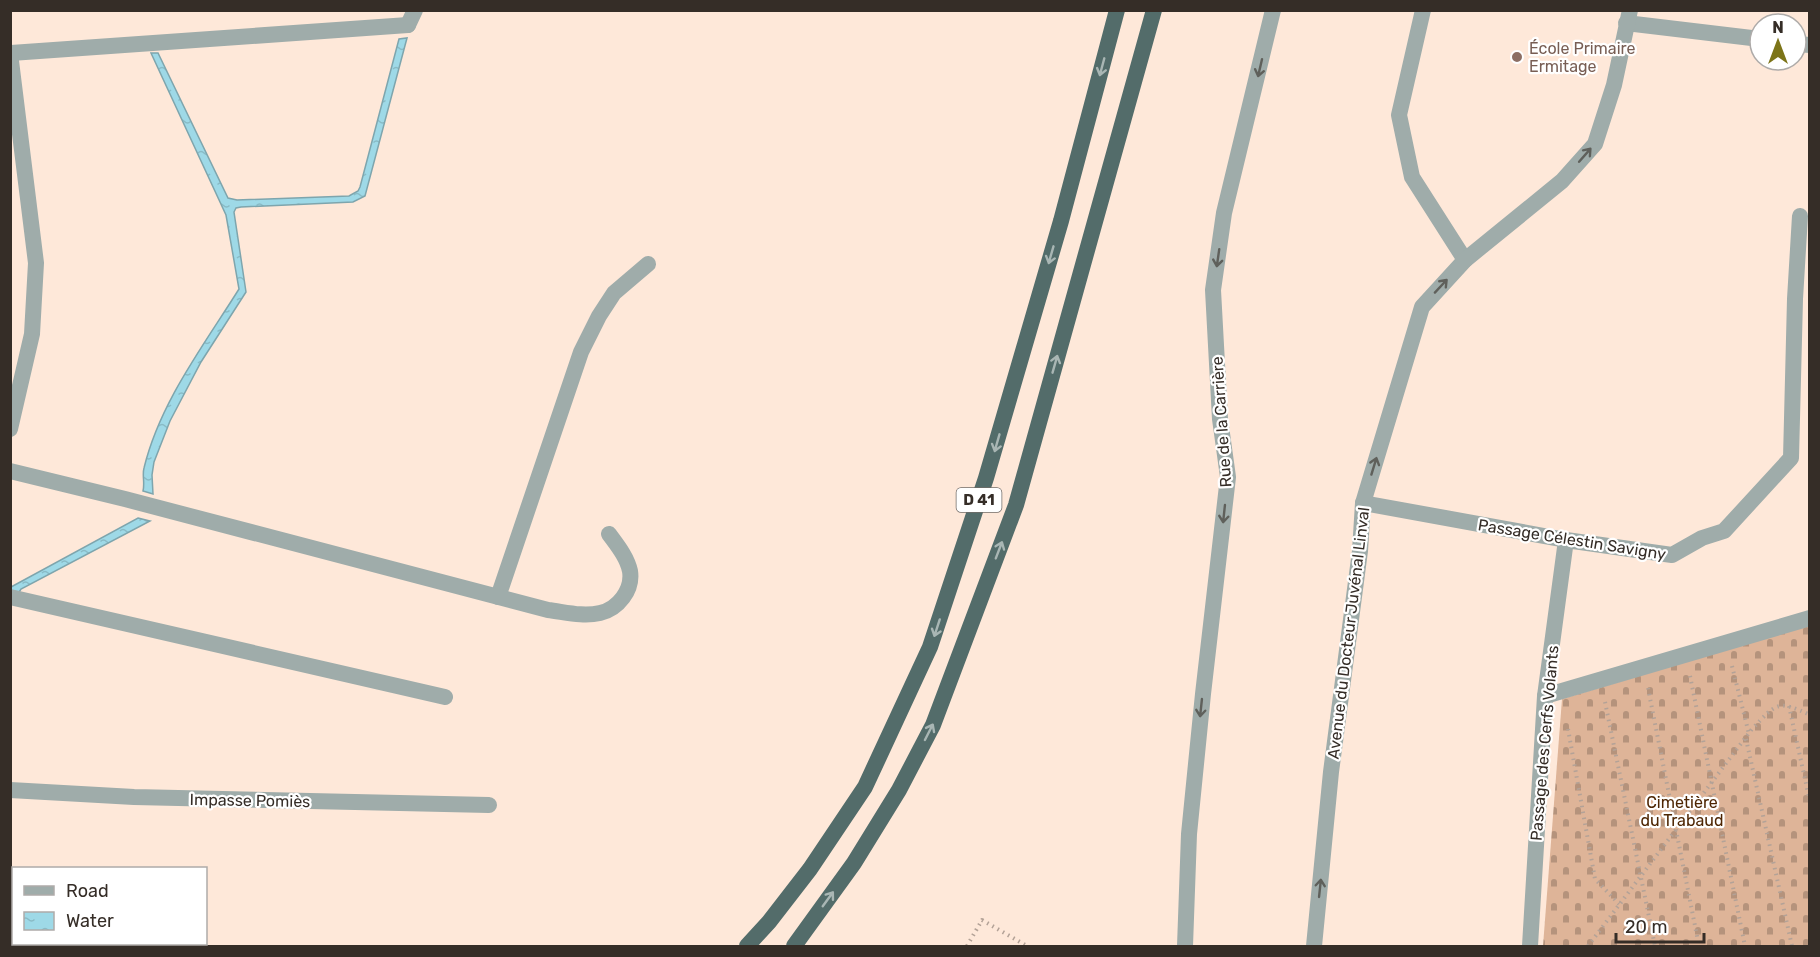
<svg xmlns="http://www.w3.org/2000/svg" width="1820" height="957" viewBox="0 0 1820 957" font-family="Rubik,sans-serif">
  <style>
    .cemetery { fill: url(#cemetery-stones) }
    .water { fill: url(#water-ripples); stroke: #7ea5ad; stroke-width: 1.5 }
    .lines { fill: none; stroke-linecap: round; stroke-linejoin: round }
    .path { stroke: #b3a297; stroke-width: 4; stroke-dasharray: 1.5 4.5; stroke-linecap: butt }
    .service { stroke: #9facaa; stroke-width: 16 }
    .minor { stroke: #9facaa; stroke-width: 16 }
    .tertiary { stroke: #9facaa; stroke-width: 16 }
    .trunk { stroke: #536c6a; stroke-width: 16 }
    .oneway { stroke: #a9b6b4 }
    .oneway2 { stroke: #5f605b }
    .education-dot { fill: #8d6e63; stroke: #fff; stroke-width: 2 }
    .labels { text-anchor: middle; stroke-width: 4.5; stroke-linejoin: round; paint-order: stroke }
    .shield { fill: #fff; stroke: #726c68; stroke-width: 1.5 }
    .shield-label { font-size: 15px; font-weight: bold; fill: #352d27 }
    .education-label { font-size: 16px; fill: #785e54; stroke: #fff; text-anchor: start }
    .street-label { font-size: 16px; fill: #352d27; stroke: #fff }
    .park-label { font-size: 16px; fill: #4e2603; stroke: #fff }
  </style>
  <defs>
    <pattern id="cemetery-stones" width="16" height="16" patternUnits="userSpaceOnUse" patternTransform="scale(1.5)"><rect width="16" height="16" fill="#deb498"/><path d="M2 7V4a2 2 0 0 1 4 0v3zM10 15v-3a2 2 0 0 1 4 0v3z" fill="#b5937c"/></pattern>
    <pattern id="water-ripples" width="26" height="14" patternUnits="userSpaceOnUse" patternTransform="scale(1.5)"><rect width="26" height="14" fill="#9ed9e7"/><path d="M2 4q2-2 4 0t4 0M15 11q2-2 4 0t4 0" fill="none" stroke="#89bbc6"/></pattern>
  </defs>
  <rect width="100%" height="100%" fill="#fee8d9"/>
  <polygon class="cemetery" points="1809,625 1809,946 1543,946 1562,699"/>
  <g class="water">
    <path d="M407,38L365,196L353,202L241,207L236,208L234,212L246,292L201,362L170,421L154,462L152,475L153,494L143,491C145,483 142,475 144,468C160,402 204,345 239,289L226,215L151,53H158L228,198L237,200L349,196L358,191L360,187L399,39Z"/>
    <polygon points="138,518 150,521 21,589 11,605 11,587"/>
  </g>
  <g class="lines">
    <g class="path">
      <polyline points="1732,666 1749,734"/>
      <polyline points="1690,676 1745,946"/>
      <polyline points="1648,688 1699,946"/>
      <polyline points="1605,702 1655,946"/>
      <polyline points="1789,706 1810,802"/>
      <polyline points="1568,729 1595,879 1619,904"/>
      <polyline points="1746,739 1792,946"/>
      <polyline points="967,946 982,920 1027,946"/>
      <path d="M1588,946L1752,729C1776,704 1777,699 1810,715"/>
    </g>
    <g class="service">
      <polyline points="1626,23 1760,39"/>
      <polyline points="408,25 415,10"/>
      <polyline points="1796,44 1810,45"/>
      <polyline points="498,597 581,352 599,316 614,293 648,264"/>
    </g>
    <g class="minor">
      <polyline points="1423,10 1399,115 1412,177 1465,260"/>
      <polyline points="11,53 408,25"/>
      <path d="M10,471L125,499L548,610C565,612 583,617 600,613C618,609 633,590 630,571C627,557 617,545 609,534"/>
      <polyline points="1363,503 1566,540 1672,555 1702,538 1724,531 1791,458 1795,299 1800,216"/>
      <polyline points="10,597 445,697"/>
      <polyline points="1545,696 1810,618"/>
      <polyline points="10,790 134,797 489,805"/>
      <polyline points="1185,946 1189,834 1203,694 1228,477 1220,419 1213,290 1224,213 1273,10"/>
      <polyline points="1314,946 1331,772 1360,551 1363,503 1422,307 1465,260 1562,181 1595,144 1614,85 1630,10"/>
      <polyline points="1530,946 1545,696 1566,540"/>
    </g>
    <polyline class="tertiary" points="10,53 36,263 32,334 10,429"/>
    <g class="trunk">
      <polyline points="747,946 769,922 810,869 865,787 930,647 986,478 1061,221 1117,10"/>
      <polyline points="794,946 854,863 899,790 933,725 1016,505 1154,10"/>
    </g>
  </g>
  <defs><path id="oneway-shaft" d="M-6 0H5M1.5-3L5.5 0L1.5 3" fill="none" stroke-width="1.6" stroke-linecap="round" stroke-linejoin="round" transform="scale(1.5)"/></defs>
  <g class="oneway">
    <use href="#oneway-shaft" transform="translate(1102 67) rotate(105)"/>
    <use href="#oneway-shaft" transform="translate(1051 255) rotate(106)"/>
    <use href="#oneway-shaft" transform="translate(1055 364) rotate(-74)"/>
    <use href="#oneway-shaft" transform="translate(997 443) rotate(106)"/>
    <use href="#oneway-shaft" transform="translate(999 550) rotate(-69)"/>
    <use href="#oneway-shaft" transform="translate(937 628) rotate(108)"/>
    <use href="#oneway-shaft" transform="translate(929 732) rotate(-63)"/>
    <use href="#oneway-shaft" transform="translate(828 899) rotate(-54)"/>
  </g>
  <g class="oneway2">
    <use href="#oneway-shaft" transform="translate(1260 68) rotate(103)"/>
    <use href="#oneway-shaft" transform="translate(1585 155) rotate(-49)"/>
    <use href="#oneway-shaft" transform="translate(1218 258) rotate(98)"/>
    <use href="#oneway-shaft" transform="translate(1441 286) rotate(-47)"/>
    <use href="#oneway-shaft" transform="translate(1374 466) rotate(-73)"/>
    <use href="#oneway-shaft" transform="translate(1224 514) rotate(96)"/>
    <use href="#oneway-shaft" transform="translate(1201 708) rotate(96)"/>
    <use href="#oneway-shaft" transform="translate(1320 888) rotate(-84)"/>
  </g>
  <circle class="education-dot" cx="1517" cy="57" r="6"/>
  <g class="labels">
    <rect class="shield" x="956.5" y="488" width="45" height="24" rx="4.5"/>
    <g class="shield-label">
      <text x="979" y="505">D 41</text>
    </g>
    <g class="education-label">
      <text x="1529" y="54">École Primaire<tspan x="1529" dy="18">Ermitage</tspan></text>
    </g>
    <g class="street-label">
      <text transform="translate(1221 422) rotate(-94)" y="6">Rue de la Carrière</text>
      <text transform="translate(1572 539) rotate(9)" y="6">Passage Célestin Savigny</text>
      <text transform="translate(1348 633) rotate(-83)" y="6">Avenue du Docteur Juvénal Linval</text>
      <text transform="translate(1544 743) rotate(-85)" y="6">Passage des Cerfs Volants</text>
      <text transform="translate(250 800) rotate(1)" y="6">Impasse Pomiès</text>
    </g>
    <g class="park-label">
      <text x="1682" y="808">Cimetière<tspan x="1682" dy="18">du Trabaud</tspan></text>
    </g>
  </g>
  <rect width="1820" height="957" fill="none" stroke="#352d27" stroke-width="24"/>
  <rect x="12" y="867" width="195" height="78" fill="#ffffff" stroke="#aeaba9" stroke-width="1.5"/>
  <rect x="24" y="886" width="30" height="9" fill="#9facaa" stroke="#aeaba9" stroke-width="1.5"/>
  <text x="66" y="897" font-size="18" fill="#352d27">Road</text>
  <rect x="24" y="912" width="30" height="18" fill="url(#water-ripples)" stroke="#aeaba9" stroke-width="1.5"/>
  <text x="66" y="927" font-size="18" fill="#352d27">Water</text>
  <g transform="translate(1778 42)"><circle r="28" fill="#ffffff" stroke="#aeaba9" stroke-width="1.5"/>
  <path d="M0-4.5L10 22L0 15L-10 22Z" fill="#7c7418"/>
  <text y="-9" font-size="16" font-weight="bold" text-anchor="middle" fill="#352d27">N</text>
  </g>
  <path d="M1616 933v9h88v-9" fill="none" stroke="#352d27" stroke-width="3"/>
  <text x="1625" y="933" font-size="18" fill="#352d27" stroke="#ffffff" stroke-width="4.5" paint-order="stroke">20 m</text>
</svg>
